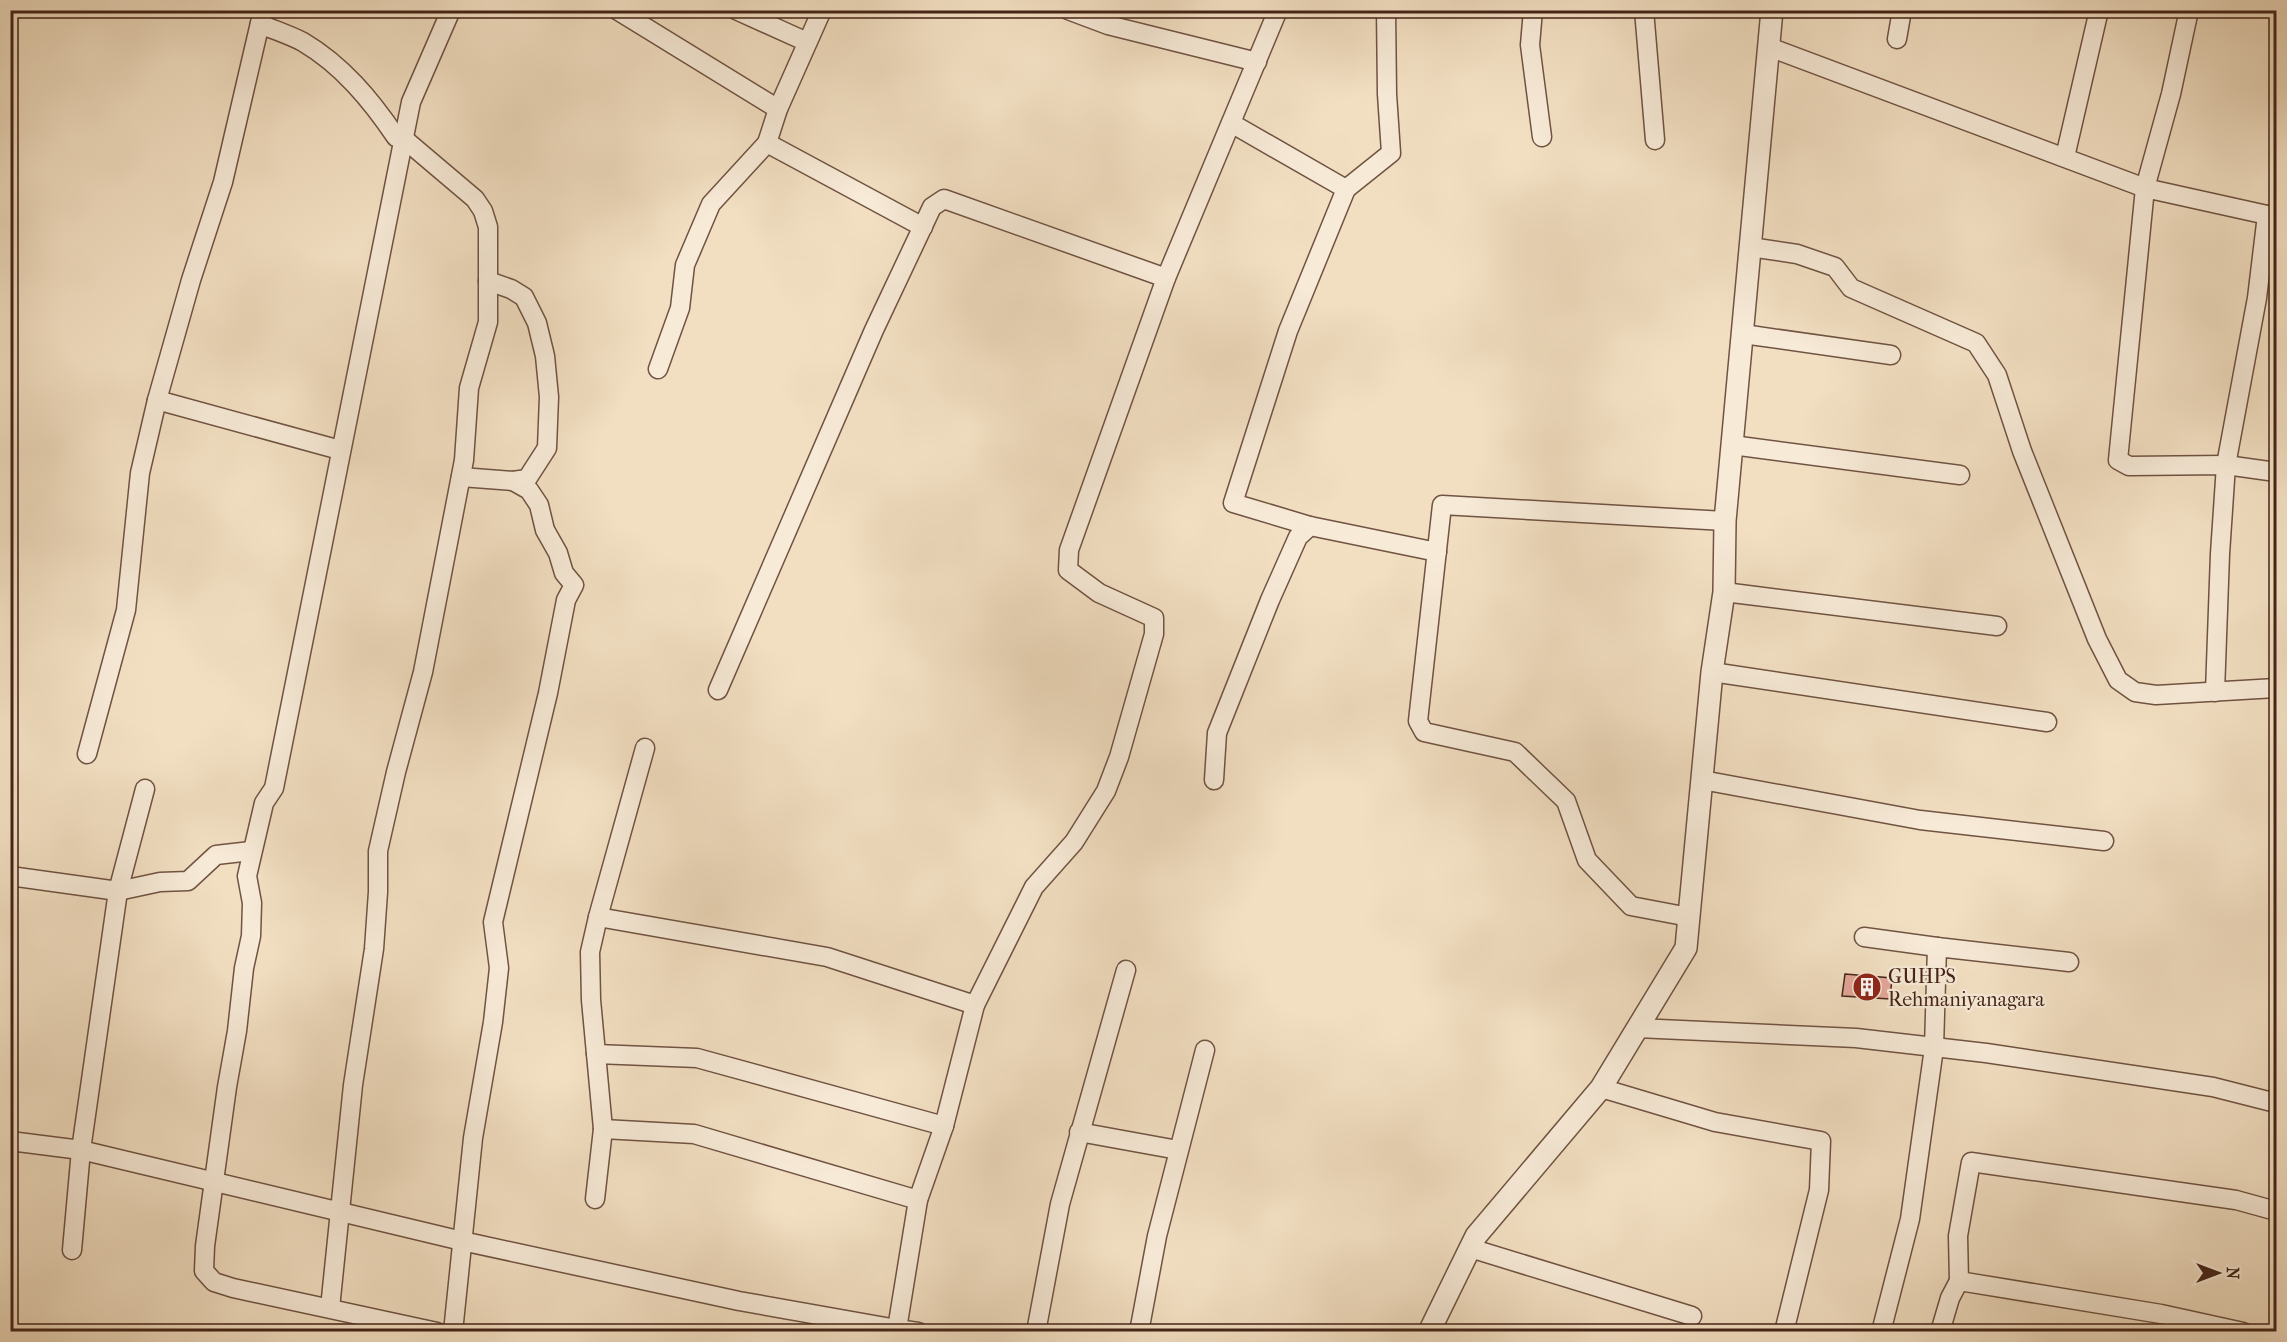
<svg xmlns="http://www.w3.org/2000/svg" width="2287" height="1342" viewBox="0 0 2287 1342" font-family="'IM FELL French Canon',serif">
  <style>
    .building { fill: #e5a89b; stroke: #442418; stroke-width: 1.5 }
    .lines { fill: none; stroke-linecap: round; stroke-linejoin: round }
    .minor-casing { stroke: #705342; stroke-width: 21 }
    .tertiary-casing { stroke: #705342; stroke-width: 24 }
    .minor { stroke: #f7ead7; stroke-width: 18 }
    .tertiary { stroke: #f7ead7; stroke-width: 21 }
    .labels { text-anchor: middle; stroke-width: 4.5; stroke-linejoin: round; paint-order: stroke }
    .poi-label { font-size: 20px; fill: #442418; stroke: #f7ead7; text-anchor: start }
  </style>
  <rect width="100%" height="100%" fill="#f2dfc2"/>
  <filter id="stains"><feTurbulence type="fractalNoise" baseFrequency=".00333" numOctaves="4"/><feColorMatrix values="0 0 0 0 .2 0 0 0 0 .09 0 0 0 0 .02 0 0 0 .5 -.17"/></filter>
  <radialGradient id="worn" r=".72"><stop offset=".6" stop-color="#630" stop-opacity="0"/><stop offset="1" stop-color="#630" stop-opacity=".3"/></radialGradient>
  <polygon class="building" points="1845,974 1892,978 1890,999 1842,996"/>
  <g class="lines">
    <g class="minor-casing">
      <g id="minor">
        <polyline points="617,10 778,109"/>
        <polyline points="736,10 807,42"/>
        <polyline points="822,10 778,109 767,143 923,227"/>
        <polyline points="1068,10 1108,25 1257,62"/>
        <polyline points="1533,10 1530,45 1542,137"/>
        <polyline points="1644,10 1655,140"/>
        <path d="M260,24C274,30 290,35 303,42C342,65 371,100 396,137L403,138L475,199L483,211L488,227V322L469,388L464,460L423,672L396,772L378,851V892L374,949L353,1085L330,1308"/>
        <polyline points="1897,39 1902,10"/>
        <polyline points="1769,47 2145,188 2171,94 2189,10"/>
        <polyline points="1231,123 1346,189 1288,331 1233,503 1310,526"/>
        <polyline points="2065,157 2099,10"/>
        <polyline points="1346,189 1391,153 1387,94 1386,10"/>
        <polyline points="2276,217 2145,188 2118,460 2129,466 2226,465 2276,472"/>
        <polyline points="1750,247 1797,254 1835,267 1851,288 1976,343 1997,375 2022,451 2097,639 2118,680 2135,692 2156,695 2276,688"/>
        <polyline points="1743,334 1891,355"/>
        <polyline points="658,369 680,308 685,265 711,204 767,143"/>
        <polyline points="157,400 340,450"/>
        <polyline points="1732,445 1960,475"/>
        <polyline points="461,477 513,481 527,479 547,448 549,397 545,356 537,323 524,297 511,289 488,281"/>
        <polyline points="1724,592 1997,626"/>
        <polyline points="1712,672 2047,722"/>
        <polyline points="718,690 874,330 932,207 944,199 1166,278 1278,10"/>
        <polyline points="2215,692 2220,554 2226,465 2257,298 2267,215"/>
        <polyline points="645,748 598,917 827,957 975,1005"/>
        <polyline points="87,754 126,610 140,473 157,400 191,280 223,182 263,10"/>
        <polyline points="1214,780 1217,733 1270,600 1298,537 1310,526 1437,552"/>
        <polyline points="1702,780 1920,820 2104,841"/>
        <polyline points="10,876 118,891 145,789"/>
        <polyline points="1689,917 1631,906 1587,860 1566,801 1515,752 1424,732 1418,721 1442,505 1725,521"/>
        <polyline points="1864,937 1937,947"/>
        <polyline points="1637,1028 1856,1038 1986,1053 2213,1087 2276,1103"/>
        <polyline points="596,1054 697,1058 944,1126"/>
        <polyline points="1601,1088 1715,1122 1821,1141 1819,1190 1784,1332"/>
        <polyline points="603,1129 694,1134 918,1200"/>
        <polyline points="1079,1132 1178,1150"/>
        <polyline points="10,1141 81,1150 462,1241 739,1301 897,1329 918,1200 944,1126 975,1005 1034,887 1074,842 1106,791 1119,757 1154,634 1154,618 1099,593 1068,570 1069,550 1166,278"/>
        <polyline points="595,1199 603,1129 591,1000 590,952 598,917"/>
        <polyline points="1470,1248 1692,1316"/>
        <polyline points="72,1250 81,1150 118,891 160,882 188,881 216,855 251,851"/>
        <polyline points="897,1329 918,1332"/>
        <polyline points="437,1332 233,1288 214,1282 204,1271 205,1246 227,1087 237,1031 244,968 251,936 252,903 247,876 264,803 274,788 411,102 451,10"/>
        <polyline points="453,1332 473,1138 493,1022 499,968 493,922 548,693 566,600 574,585 564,573 558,553 545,530 539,505 529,490 513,481"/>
        <polyline points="1036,1332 1060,1204 1126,970"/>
        <polyline points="1139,1332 1157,1236 1205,1050"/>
        <polyline points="1881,1332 1910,1219 1934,1048 1937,947 2069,962"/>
        <polyline points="1940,1332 1950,1298 1959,1281"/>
        <polyline points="2243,1332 2161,1314 1959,1281 1958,1236 1971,1162 2236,1200 2276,1211"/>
      </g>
    </g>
    <g class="tertiary-casing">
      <polyline id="tertiary" points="1429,1332 1476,1236 1601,1088 1686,948 1712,672 1724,592 1725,521 1772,10"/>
    </g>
    <use href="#minor" class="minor"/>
    <use href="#tertiary" class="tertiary"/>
  </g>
  <defs>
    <g id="building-disc" transform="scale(1.5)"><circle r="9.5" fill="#8f2418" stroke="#f7ead7"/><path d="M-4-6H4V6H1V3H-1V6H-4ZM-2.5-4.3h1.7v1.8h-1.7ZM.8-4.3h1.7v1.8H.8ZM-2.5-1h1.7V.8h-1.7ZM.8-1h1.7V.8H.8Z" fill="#fff"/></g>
  </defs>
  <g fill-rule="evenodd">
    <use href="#building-disc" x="1867" y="987"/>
  </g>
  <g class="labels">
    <g class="poi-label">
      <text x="1888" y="983">GUHPS<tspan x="1888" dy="23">Rehmaniyanagara</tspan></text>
    </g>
  </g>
  <rect width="2287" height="1342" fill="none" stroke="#f2dfc2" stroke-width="36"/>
  <rect x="12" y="12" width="2263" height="1318" fill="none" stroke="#442418" stroke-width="3"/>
  <rect x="18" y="18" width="2251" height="1306" fill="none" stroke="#442418" stroke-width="1.5"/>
  <g transform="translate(2218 1273) rotate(90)" stroke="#f7ead7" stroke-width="4.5" paint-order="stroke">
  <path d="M0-4.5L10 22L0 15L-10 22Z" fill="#442418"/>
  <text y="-9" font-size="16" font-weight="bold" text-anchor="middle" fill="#442418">N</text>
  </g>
  <rect width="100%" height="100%" filter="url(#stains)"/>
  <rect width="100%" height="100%" fill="url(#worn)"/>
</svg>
